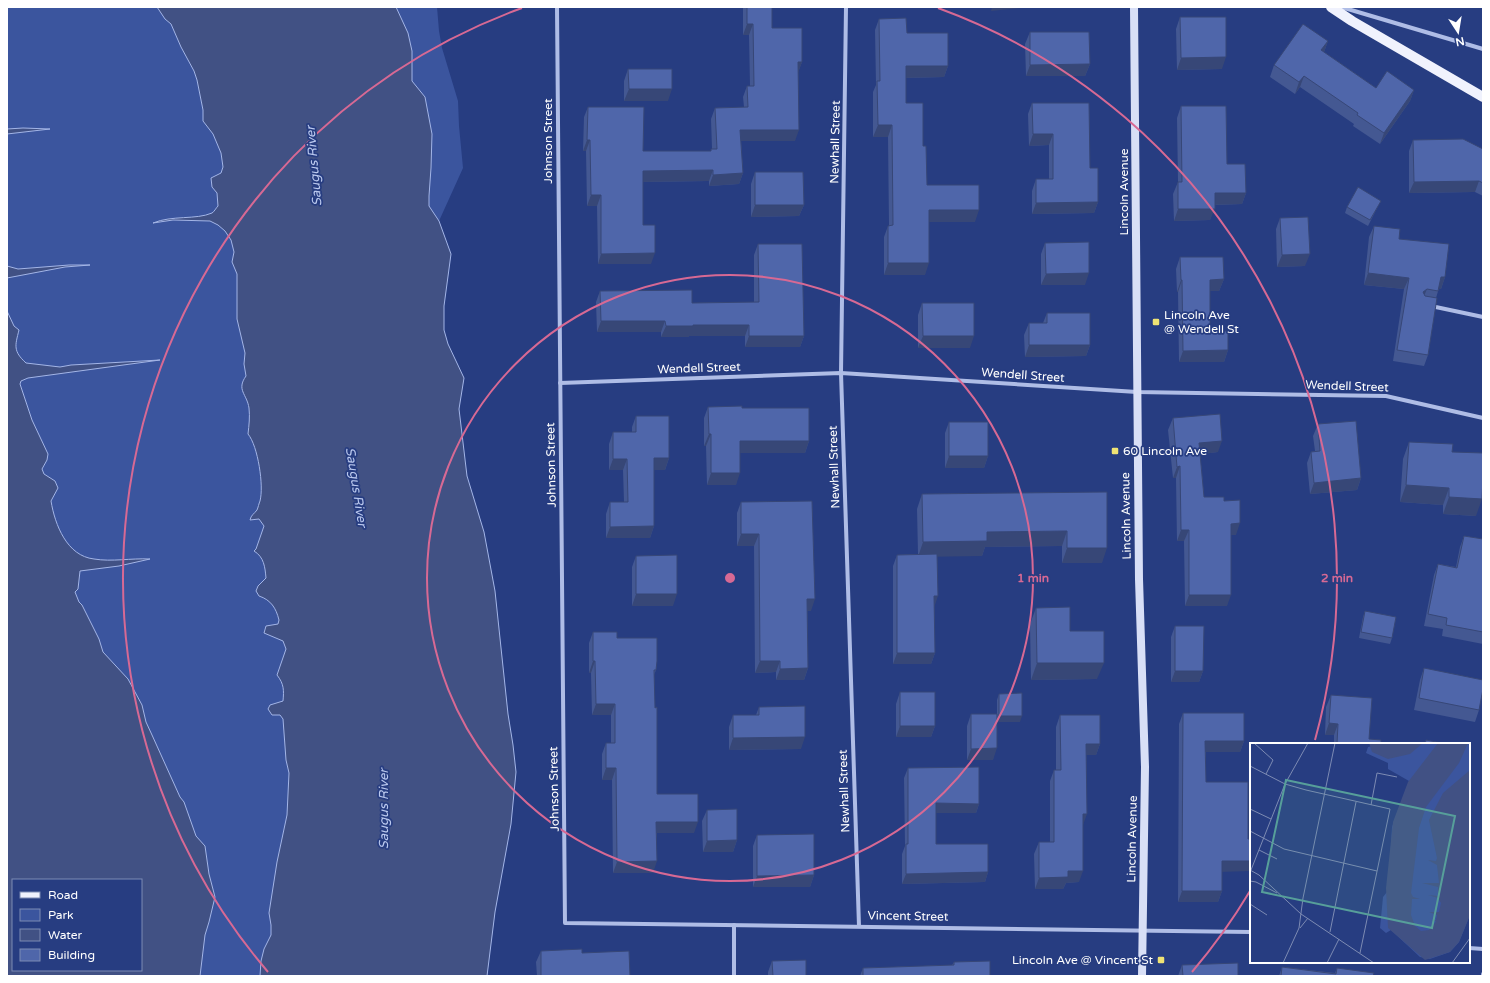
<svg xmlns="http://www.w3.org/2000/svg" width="1490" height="983" viewBox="0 0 1490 983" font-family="'Varela Round',sans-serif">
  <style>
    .green { fill: #3b559e }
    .water { fill: #415184; stroke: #a3b5e7; fill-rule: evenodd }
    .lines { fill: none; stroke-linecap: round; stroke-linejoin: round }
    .minor { stroke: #afbde6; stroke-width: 4 }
    .secondary { stroke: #d8dff6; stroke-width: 8 }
    .primary { stroke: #f0f2fd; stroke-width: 10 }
    .wall { fill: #445892 }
    .shaded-wall { fill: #374777 }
    .building { fill: #4f66aa; stroke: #374777 }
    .ring { fill: none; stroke: #d76994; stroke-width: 2 }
    .poi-dot { fill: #efe374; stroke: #273d81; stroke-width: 1.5 }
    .labels { text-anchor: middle; stroke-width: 3.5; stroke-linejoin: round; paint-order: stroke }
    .street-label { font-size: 12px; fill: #fff; stroke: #273d81 }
    .poi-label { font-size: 12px; fill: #fff; stroke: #273d81; text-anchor: start }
    .water-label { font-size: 13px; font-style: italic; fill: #bac8ee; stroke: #273d81 }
    .inset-road { fill: none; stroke: #7d8bb3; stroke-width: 1 }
    .view { fill: #579f9a; fill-opacity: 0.15; stroke: #579f9a; stroke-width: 2 }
    .inset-edge { fill: none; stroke: #fff; stroke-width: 2 }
    .centre { fill: #d76994; stroke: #273d81; stroke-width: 2 }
    .ring-label { font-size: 12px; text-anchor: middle; font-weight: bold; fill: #d76994; stroke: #273d81; stroke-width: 3.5; stroke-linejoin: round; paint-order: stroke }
  </style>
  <rect width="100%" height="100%" fill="#273d81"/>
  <polygon class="green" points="7,7 437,7 439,31 442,48 458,101 459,126 463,168 439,221 451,254 444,306 444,330 448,344 464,378 459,409 462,443 467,476 484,532 495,591 508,714 513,745 516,772 511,824 495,912 487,976 109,976 141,970 141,880 13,880 13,970 7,976"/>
  <g class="water">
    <path d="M157,7H396L408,33L412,51V81L425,97L432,134L431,168L429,196V206L439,221L451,254L444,306V330L448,344L464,378L459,409L467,476L484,532L495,591L508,714L513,745L516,772L511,824L495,912L487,976H260L261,961L264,949L271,935V925L269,913L277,862L287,815L289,773L286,760L283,719L280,715H272L268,709L270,705L283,701C284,690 284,684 277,675L286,649L283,641L264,633L266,626L278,624L279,620C276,608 271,600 259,596L256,591L258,586L266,578C265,567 264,557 254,551L256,549L264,526L259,519L250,520C251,515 254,514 257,510C258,508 259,503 260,501C264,486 258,446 248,434C249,425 250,417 249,408C247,394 236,390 246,376L244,364L245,353L237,319V274L232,262L234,252L231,240L225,231L218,225L210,221L173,220L153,223C172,215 196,220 212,213C214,212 216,208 218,206L217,193L212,187L211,178L221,173L223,167L221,153L213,134L203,121V110L197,80L194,71L181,47L171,24L165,19Z"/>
    <polygon points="23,128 50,129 7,134 7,129"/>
    <polygon points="69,265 90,265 65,267 7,278 7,266 18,269"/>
    <path d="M7,311L14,326L19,330C15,346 13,351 26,363L60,367L71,365L160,360L28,378L21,381L20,384L32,420L48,454L47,460L42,469L44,474L55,481L58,488L51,501C55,525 67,556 94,559C112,562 131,558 150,559L119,566L80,571L78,589L75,592L79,602L82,605L99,639L103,652L128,679L142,705L146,722L152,735L180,797L184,802L196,836L205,846L209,874L215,897L209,922L205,935L200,976H7ZM13,880H141V970H13Z"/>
  </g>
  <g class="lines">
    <g class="minor">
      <polyline points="557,7 565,923 1251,932"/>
      <polyline points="846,7 841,373 859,926"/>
      <polyline points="1341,7 1483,49"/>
      <polyline points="1431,306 1483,317"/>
      <polyline points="560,383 841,373 1137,392 1386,396 1483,418"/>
      <polyline points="734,925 734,976"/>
      <polyline points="1469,948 1483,949"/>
      <polyline points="1483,976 1483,974"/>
    </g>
    <polyline class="secondary" points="1134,7 1139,579 1145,767 1142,976"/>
    <polyline class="primary" points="1331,7 1352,21 1483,97"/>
  </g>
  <g class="wall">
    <polygon points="743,7 772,7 772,28 802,62 798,72 795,141 741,141 743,173 739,184 709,186 709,181 643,182 643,225 651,264 598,264 597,206 587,206 586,151 583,151 584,117 588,107 643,151 711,151 711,149 712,149 711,119 715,108 744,107 743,97 747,86 750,86 749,35 743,35"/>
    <polygon points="1180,17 1222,69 1177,70 1176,29"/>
    <polygon points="879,19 907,33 948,66 944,77 906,78 906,103 923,146 927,185 975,222 929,222 925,275 884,275 884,237 888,226 889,226 888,137 873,137 873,92 876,85 875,30"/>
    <polygon points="1030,32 1090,64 1085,76 1026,76 1025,44"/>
    <polygon points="1328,41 1324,52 1376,88 1414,90 1410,101 1380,144 1353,126 1354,124 1300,87 1295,94 1270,77 1274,65"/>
    <polygon points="628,69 668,101 624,101 624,81"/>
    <polygon points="1032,103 1090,168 1098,202 1094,213 1032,214 1032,191 1036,179 1049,179 1049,145 1029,146 1028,114"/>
    <polygon points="1181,106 1227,164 1246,193 1242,204 1215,205 1210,220 1174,221 1173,194 1178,182 1177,118"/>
    <polygon points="1413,140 1483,149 1483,196 1475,192 1409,193 1409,151"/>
    <polygon points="755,172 804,205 799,216 751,217 751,184"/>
    <polygon points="1381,201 1378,206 1368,226 1345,213 1347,207"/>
    <polygon points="1280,218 1305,266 1277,267 1276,229"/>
    <polygon points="1374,226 1399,239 1445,277 1441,289 1439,288 1436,298 1428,355 1424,366 1393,361 1404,289 1364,285 1369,237"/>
    <polygon points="1045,243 1085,285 1041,285 1041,254"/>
    <polygon points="758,244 804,336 800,347 745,347 745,336 689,336 689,337 661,337 661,332 597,332 596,302 600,291 692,303 754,302 754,255"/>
    <polygon points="1180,257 1224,279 1219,291 1210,291 1210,331 1228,350 1224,362 1179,362 1178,292 1177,292 1176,269"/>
    <polygon points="922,303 970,348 918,348 918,315"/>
    <polygon points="1047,313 1090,345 1086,356 1025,357 1024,335 1029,323 1043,323"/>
    <polygon points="708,407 742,408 809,441 805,453 740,453 736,485 707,485 706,446 704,446 704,418"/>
    <polygon points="636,416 669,458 665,470 654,470 654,526 650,538 606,538 606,514 610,502 624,502 623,470 609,470 609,444 613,432 632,432 632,427"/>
    <polygon points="1173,418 1218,452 1200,454 1204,497 1224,501 1236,535 1231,535 1227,606 1185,606 1184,541 1177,541 1176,478 1173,478 1168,430"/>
    <polygon points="949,422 988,456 984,468 945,468 945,433"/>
    <polygon points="1318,424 1361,478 1357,490 1310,494 1307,463 1311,452 1315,451 1313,436"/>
    <polygon points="1409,442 1452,452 1476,516 1443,514 1443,505 1400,502 1403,459"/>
    <polygon points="1107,492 1102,563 1062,563 1062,546 985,547 982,556 937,556 934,605 935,653 931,664 893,664 893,566 897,555 918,554 917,509 922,494"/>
    <polygon points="741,502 811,611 807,611 808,668 804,680 776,680 776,672 755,673 754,546 737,546 737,513"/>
    <polygon points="1464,536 1483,539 1483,644 1442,636 1443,629 1424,626 1434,575 1438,564 1456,567 1460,547"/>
    <polygon points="636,556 673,606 632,606 632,567"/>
    <polygon points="1036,608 1070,631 1097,679 1031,680 1030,624"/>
    <polygon points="1365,611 1392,638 1390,644 1359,638 1363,617"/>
    <polygon points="1175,626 1203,671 1199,682 1171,682 1171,637"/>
    <polygon points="593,632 617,638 656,670 654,675 657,794 694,833 657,833 653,873 613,873 612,780 602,780 602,754 606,743 611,743 611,715 592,715 591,673 589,673 589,643"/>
    <polygon points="1424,668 1479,710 1475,722 1414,710 1420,680"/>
    <polygon points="900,692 935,726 931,737 896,737 896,704"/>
    <polygon points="999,694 1020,722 997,722 993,760 967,760 967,726 971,714 997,718 997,700"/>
    <polygon points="1331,695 1369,739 1381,744 1334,744 1334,735 1325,735 1326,707"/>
    <polygon points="759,707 801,749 729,750 729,727 733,715 756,715"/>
    <polygon points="1183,713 1244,741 1240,752 1206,752 1206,782 1222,872 1222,891 1218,902 1178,902 1179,724"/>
    <polygon points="1060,715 1100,744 1096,755 1086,755 1079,882 1066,883 1063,889 1035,889 1034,854 1039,842 1050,842 1050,781 1054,770 1056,770 1056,727"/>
    <polygon points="908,768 979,804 976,813 936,813 936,844 988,872 985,882 902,884 902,854 905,846 904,778"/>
    <polygon points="707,810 737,840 733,852 703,852 702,821"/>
    <polygon points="757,835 814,875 810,887 753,887 753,846"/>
    <polygon points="541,951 582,953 630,976 537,976 536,962"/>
    <polygon points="772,961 806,976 768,976 768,972"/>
    <polygon points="954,962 990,976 860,976 863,968 952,965"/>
    <polygon points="1182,965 1238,976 1178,976"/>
    <polygon points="1282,967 1335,973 1337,968 1373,976 1279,976"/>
  </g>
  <g class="shaded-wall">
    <polygon points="992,7 1020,7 1020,8 991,11"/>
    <polygon points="747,24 753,24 749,35 743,35"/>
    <polygon points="1328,41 1324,52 1321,50"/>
    <polygon points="1226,57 1222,69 1177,70 1181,58"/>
    <polygon points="798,62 802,62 798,73"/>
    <polygon points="1090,64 1085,76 1026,76 1030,65"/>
    <polygon points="906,66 948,66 944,77 902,78"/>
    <polygon points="1304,76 1300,87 1295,94 1299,82"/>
    <polygon points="629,89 672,89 668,101 624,101"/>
    <polygon points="1414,90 1410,101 1380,144 1384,133"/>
    <polygon points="878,125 892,125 888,137 873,137"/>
    <polygon points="740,130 799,130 795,141 737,141"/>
    <polygon points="1033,134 1053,134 1049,145 1029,146"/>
    <polygon points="587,140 590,140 586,151 583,151"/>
    <polygon points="713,170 709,181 639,182 643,171"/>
    <polygon points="743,173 739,184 709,186 713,175"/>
    <polygon points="1479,181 1475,192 1409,193 1414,182"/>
    <polygon points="1215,193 1246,193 1242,204 1210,205"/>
    <polygon points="591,195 601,195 597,206 587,206"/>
    <polygon points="1098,202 1094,213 1032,214 1036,203"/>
    <polygon points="755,205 804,205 799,216 751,217"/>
    <polygon points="1178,209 1215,209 1210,220 1174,221"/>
    <polygon points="929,210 979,210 975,222 925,222"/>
    <polygon points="655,253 651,264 598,264 601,254"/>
    <polygon points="1310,254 1305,266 1277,267 1282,255"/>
    <polygon points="888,263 929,263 925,275 884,275"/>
    <polygon points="1089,273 1085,285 1041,285 1046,274"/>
    <polygon points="1368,273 1409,278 1404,289 1364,285"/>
    <polygon points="1441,277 1445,277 1441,289 1436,288"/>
    <polygon points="1224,279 1219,291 1206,291 1210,280"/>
    <polygon points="1181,280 1182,280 1178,292 1177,292"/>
    <polygon points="1427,289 1422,301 1423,292"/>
    <polygon points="601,321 665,321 661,332 597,332"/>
    <polygon points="693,325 749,325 745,336 689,336 689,337 661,337 666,326"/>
    <polygon points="749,336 804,336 800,347 745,347"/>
    <polygon points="923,336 974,336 970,348 918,348"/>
    <polygon points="1029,345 1090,345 1086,356 1025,357"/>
    <polygon points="1228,350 1224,362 1179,362 1183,351"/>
    <polygon points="709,434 711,434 706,446 704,446"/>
    <polygon points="740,441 809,441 805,453 735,453"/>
    <polygon points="1222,441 1218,452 1195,455 1199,443"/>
    <polygon points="949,456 988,456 984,468 945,468"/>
    <polygon points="654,458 669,458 665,470 650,470"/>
    <polygon points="613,459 627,459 623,470 609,470"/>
    <polygon points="1180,466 1176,478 1173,478 1177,467"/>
    <polygon points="711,473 740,473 736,485 707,485"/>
    <polygon points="1361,478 1357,490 1310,494 1314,483"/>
    <polygon points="1406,485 1449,488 1443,505 1400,502"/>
    <polygon points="1449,497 1482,499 1476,516 1443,514"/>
    <polygon points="1240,523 1236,535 1227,535 1231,524"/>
    <polygon points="654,526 650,538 606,538 610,527"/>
    <polygon points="1181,530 1189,530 1184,541 1177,541"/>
    <polygon points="1067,531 1062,546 985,547 982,556 918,557 923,542 987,532"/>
    <polygon points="741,534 759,534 754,546 737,546"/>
    <polygon points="1067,548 1107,548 1102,563 1062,563"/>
    <polygon points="636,594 677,594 673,606 632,606"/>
    <polygon points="1189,595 1231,595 1227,606 1185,606"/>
    <polygon points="934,596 938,596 934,608"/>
    <polygon points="807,599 815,599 811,611 803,611"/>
    <polygon points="897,653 935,653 931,664 893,664"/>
    <polygon points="593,661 595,661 591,673 589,673"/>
    <polygon points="760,661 780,661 776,672 755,673"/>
    <polygon points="1037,663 1104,663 1097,679 1031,680"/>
    <polygon points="808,668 804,680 776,680 780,669"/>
    <polygon points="1175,671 1203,671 1199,682 1171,682"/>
    <polygon points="596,704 615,704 611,715 592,715"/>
    <polygon points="999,716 1022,716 1020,722 997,722"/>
    <polygon points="1329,723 1338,724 1334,735 1325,735"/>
    <polygon points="900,726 935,726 931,737 896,737"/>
    <polygon points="805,737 801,749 729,750 733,738"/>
    <polygon points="1205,741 1244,741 1240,752 1201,752"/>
    <polygon points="1086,744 1100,744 1096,755 1082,755"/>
    <polygon points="997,748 993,760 967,760 971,749"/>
    <polygon points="606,768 616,768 612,780 602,780"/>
    <polygon points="936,803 979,804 976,813 932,813"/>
    <polygon points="1083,814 1087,814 1083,825"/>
    <polygon points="656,822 698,822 694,833 652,833"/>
    <polygon points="737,840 733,852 703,852 707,841"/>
    <polygon points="657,861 653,873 613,873 617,862"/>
    <polygon points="1222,861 1251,861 1251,871 1218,872"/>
    <polygon points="1068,871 1083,871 1079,882 1066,883 1063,889 1035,889 1039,878"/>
    <polygon points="988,872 985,882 902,884 906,874"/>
    <polygon points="814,875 810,887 753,887 757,876"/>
    <polygon points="1182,891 1222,891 1218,902 1178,902"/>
  </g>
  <g class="building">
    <polygon points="747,7 772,7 772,28 802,28 802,62 798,62 799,130 740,130 743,173 713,175 713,170 643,171 643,225 655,225 655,253 601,254 601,195 591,195 590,140 587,140 588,107 644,107 643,151 711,151 711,149 717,149 715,108 748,107 747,86 754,86 753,24 747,24"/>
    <polygon points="1180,17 1226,17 1226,57 1181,58"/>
    <polygon points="906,18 907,33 948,33 948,66 906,66 906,103 923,103 923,146 926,146 927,185 979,185 979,210 929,210 929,263 888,263 888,226 893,225 892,125 878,125 877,81 880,81 879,19"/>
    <polygon points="1303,24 1328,41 1321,50 1376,88 1387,71 1414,90 1384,133 1357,115 1358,113 1304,76 1299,82 1274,65"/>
    <polygon points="1030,32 1089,32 1090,64 1030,65"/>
    <polygon points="628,69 672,69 672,89 629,89"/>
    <polygon points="1032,103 1089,103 1090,168 1098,168 1098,202 1036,203 1036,179 1053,179 1053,134 1033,134"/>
    <polygon points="1181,106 1226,106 1227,164 1245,164 1246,193 1215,193 1215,209 1178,209 1178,182 1182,182"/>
    <polygon points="1463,139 1483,149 1483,183 1479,181 1414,182 1413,140"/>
    <polygon points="755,172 803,172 804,205 755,205"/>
    <polygon points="1358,187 1381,201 1370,220 1347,207"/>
    <polygon points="1308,217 1310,254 1282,255 1280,218"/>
    <polygon points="1374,226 1400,229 1399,239 1449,244 1445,277 1441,277 1438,291 1427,289 1423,292 1425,296 1437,298 1428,355 1397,350 1409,278 1368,273"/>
    <polygon points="1089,242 1089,273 1046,274 1045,243"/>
    <polygon points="758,244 802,244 804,336 749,336 749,325 693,325 693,326 666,326 665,321 601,321 600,291 692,290 692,303 759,302"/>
    <polygon points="1180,257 1223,257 1224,279 1210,280 1210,331 1228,331 1228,350 1183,351 1182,280 1181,280"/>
    <polygon points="922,303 974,303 974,336 923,336"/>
    <polygon points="1047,313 1090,313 1090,345 1029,345 1029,323 1047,323"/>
    <polygon points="742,406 742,408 809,408 809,441 740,441 740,473 711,473 711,434 709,434 708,407"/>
    <polygon points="1220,414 1222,441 1199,443 1204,497 1224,497 1224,501 1240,500 1240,523 1231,524 1231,595 1189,595 1189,530 1181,530 1180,466 1177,467 1173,418"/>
    <polygon points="636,416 669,416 669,458 654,458 654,526 610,527 610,502 628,502 627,459 613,459 613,432 636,432"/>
    <polygon points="1356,421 1361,478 1314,483 1311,452 1320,451 1318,424"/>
    <rect x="949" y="422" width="39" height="34"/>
    <polygon points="1409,442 1453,444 1452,452 1483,453 1483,477 1482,499 1449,497 1449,488 1406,485"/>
    <polygon points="1107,492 1107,548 1067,548 1067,531 987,532 987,541 923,542 922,494"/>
    <polygon points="812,501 815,599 807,599 808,668 780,669 780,661 760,661 759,534 741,534 741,502"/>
    <polygon points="1464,536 1483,539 1483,632 1446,625 1447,618 1428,614 1438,564 1457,568"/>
    <polygon points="937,554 938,596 934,596 935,653 897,653 897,555"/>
    <polygon points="677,555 677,594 636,594 636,556"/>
    <polygon points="1070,607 1070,631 1104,631 1104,663 1037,663 1036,608"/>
    <polygon points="1365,611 1396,617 1392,638 1361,632"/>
    <polygon points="1175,626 1204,626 1203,671 1175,671"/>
    <polygon points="593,632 617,632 617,638 657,638 657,661 656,670 654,670 655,708 657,707 657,794 698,794 698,822 656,822 657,861 617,862 616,768 606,768 606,743 615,743 615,704 596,704 595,661 593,661"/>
    <polygon points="1424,668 1483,680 1483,689 1479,710 1419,698"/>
    <rect x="900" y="692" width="35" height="34"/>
    <polygon points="1022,693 1022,716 999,716 999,694"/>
    <polygon points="1331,695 1372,698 1369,739 1381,740 1381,744 1337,744 1338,724 1329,723"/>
    <polygon points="805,706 805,737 733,738 733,715 759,715 759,707"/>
    <polygon points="1183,713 1244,713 1244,741 1205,741 1206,782 1248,782 1248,839 1251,839 1251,861 1222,861 1222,891 1182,891"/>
    <polygon points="971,714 997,714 997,748 971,749"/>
    <polygon points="1060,715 1100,715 1100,744 1086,744 1087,814 1083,814 1083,871 1068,871 1068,877 1039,878 1039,842 1054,842 1054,770 1061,770"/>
    <polygon points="1426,740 1447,744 1425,744"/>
    <polygon points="979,767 979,804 936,803 936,844 988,844 988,872 906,874 906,844 908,844 908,768"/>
    <polygon points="737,809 737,840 707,841 707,810"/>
    <polygon points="814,834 814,875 757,876 757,835"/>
    <polygon points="582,949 582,953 629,951 630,976 541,976 541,951"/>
    <polygon points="806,960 806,976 773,976 772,961"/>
    <polygon points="990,961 990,976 863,976 863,968 954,965 954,962"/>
    <polygon points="1238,963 1238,976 1183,976 1182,965"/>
    <polygon points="1282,967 1336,974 1337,968 1374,973 1373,976 1281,976"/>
  </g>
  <g class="ring">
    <circle cx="730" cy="578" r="303"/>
    <path d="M1250 891A607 607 0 0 1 1192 972M268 972A607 607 0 0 1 522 8M938 8A607 607 0 0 1 1315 740"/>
  </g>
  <g class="poi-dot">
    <rect x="1152" y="318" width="8" height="8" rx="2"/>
    <rect x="1111" y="447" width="8" height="8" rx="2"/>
    <rect x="1157" y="956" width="8" height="8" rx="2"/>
  </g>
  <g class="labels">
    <g class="street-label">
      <text transform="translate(548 141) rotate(-90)" y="4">Johnson Street</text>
      <text transform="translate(835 142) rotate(-89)" y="4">Newhall Street</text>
      <text transform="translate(1124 192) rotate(-90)" y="4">Lincoln Avenue</text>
      <text transform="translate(699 368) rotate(-2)" y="4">Wendell Street</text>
      <text transform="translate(1023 375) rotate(4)" y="4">Wendell Street</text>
      <text transform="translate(1347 386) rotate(2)" y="4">Wendell Street</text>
      <text transform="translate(551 465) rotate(-91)" y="4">Johnson Street</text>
      <text transform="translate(834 467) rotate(-92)" y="4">Newhall Street</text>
      <text transform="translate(1126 516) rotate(-91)" y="4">Lincoln Avenue</text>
      <text transform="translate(554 789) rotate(-91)" y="4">Johnson Street</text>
      <text transform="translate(844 791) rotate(-92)" y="4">Newhall Street</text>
      <text transform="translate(1132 839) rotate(-89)" y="4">Lincoln Avenue</text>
      <text transform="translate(908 916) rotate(1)" y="4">Vincent Street</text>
    </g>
    <g class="poi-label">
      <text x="1164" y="319">Lincoln Ave<tspan x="1164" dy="14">@ Wendell St</tspan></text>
      <text x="1123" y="455">60 Lincoln Ave</text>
      <text x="1153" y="964" text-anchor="end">Lincoln Ave @ Vincent St</text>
    </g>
    <g class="water-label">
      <text transform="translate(313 166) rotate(-95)" y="5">Saugus River</text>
      <text transform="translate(357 487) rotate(81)" y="5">Saugus River</text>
      <text transform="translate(383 809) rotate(-90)" y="5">Saugus River</text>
    </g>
  </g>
  <g transform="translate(1250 743)">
    <rect width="220" height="220" fill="#273d81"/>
    <path d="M136,0H220V172L209,199L200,209L180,216L170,214L141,187L136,190L130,185L133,154L137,149L139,136L142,84L159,38L138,26V20L116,10L118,4Z" fill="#3b559e"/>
    <path d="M119,0H173L160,11L138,16L122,9ZM188,0H218L209,20L176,64L169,85L161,150L163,154L170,156H162L161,172L165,183L171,188L179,187L185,180L186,178L181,177H186L187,172L179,169H189L191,160L188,155L178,152L188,153V144L172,140H189L187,122L178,117L186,118L187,115L179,77L193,50L220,27V172L209,199L200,209L175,217L138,185L136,145L143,79L158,39Z" fill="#415184"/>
    <path class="inset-road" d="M4,0L23,17L16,31M0,23L35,41L56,47L140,66L110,210M121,62L127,30L147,34M0,66L21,76M0,88L34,106L127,128M9,107L27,116M0,127L9,132L51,171L124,220M1,127L35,41L58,0M0,138L6,139L27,150M0,161L17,172M50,185L58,175M80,189L106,59M33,220L49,185L53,155L85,0M77,220L89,196M202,220L220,195"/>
    <path class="view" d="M36,37L205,73L182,185L12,149Z"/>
    <rect width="220" height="220" class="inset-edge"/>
  </g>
  <circle cx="730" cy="578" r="6" class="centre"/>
  <g class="ring-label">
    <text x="1033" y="582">1 min</text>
    <text x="1337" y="582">2 min</text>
  </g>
  <rect width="1490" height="983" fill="none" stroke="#ffffff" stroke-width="16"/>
  <rect x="12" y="879" width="130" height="92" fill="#273d81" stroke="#7d8bb3"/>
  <rect x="20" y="892" width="20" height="6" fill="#f0f2fd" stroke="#7d8bb3"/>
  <text x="48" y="899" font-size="12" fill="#ffffff">Road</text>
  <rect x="20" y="909" width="20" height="12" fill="#3b559e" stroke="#7d8bb3"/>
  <text x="48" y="919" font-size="12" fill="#ffffff">Park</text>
  <rect x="20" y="929" width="20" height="12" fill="#415184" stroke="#7d8bb3"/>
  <text x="48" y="939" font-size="12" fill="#ffffff">Water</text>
  <rect x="20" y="949" width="20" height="12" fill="#4f66aa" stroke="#7d8bb3"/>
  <text x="48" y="959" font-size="12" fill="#ffffff">Building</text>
  <g transform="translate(1458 32) rotate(168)" stroke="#273d81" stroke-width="3" paint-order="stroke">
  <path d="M0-3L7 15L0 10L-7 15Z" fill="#ffffff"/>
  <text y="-6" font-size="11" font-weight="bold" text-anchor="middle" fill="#ffffff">N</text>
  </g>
</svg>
